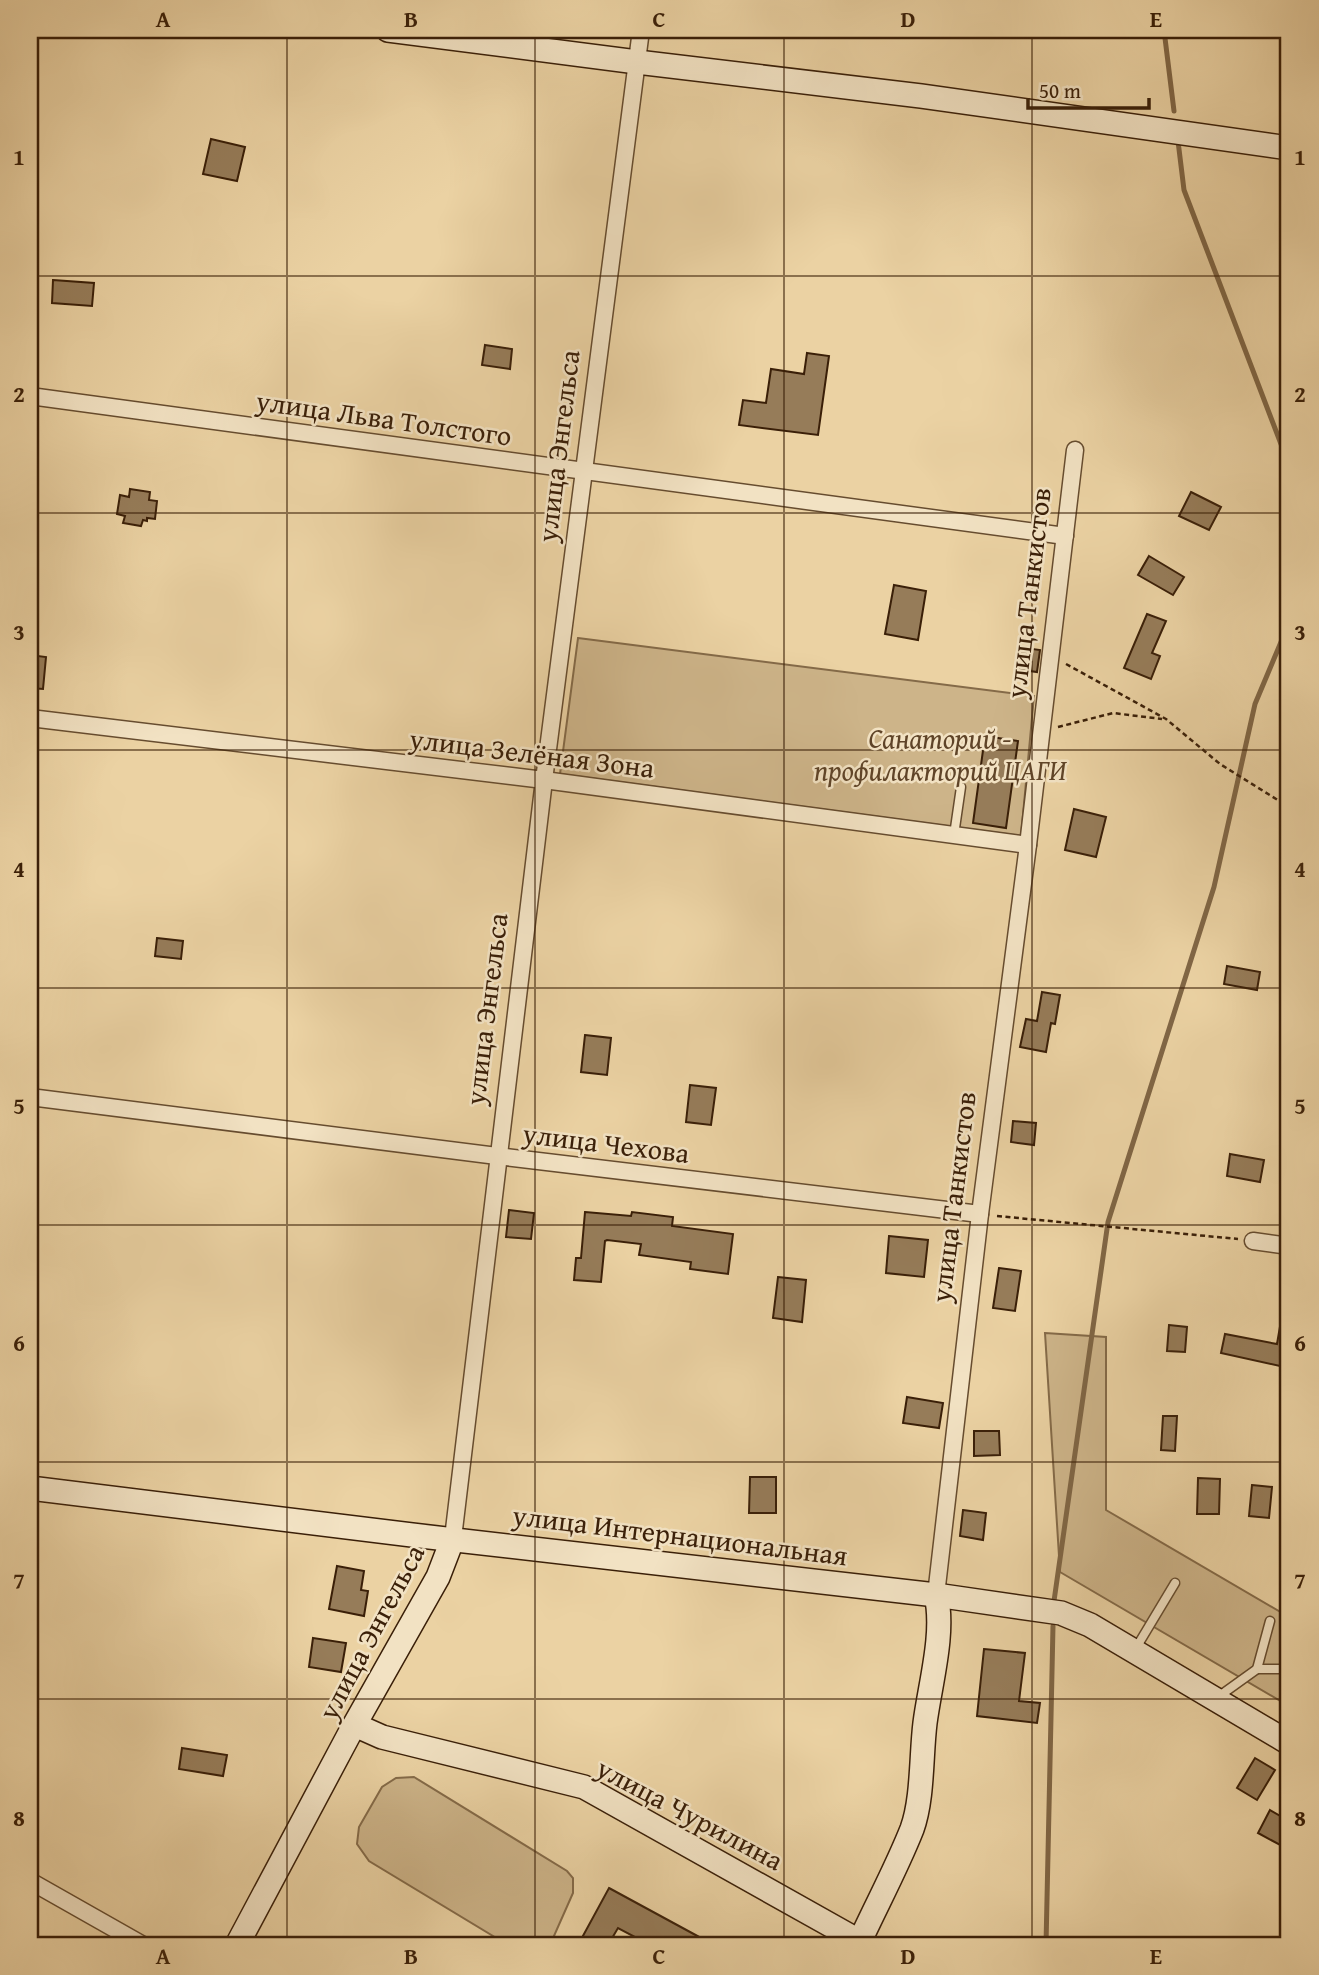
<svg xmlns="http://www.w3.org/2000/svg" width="1319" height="1975" viewBox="0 0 1319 1975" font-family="'Gentium Book Plus',serif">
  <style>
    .green { fill: #cdb489; stroke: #846a48; stroke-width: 2 }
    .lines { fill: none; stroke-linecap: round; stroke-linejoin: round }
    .stream { stroke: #806645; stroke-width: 5 }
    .building { fill: #967c59; stroke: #3a1f08; stroke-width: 2 }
    .lane-casing { stroke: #664c2f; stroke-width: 11 }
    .street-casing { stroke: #664c2f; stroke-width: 19 }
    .secondary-casing { stroke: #3a1f08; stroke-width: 26 }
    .path { stroke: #3a1f08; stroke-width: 2.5; stroke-dasharray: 5 3.5; stroke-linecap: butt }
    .lane { stroke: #f2e2c3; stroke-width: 8 }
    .street { stroke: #f2e2c3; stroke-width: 16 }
    .secondary { stroke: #f2e2c3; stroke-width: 23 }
    .grid { fill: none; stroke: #3a1f08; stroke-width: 2; stroke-opacity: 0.55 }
    .labels { text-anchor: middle; stroke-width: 5; stroke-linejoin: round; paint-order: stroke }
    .street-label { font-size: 28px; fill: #3a1f08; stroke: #f2e2c3 }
    .park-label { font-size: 28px; font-style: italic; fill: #5f4428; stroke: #f2e2c3 }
    .neatline { fill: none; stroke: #3a1f08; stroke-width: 2.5 }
    .grid-label { font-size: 23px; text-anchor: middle; font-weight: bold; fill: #3a1f08 }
  </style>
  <rect width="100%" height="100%" fill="#ebd2a3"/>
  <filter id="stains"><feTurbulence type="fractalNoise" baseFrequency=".00286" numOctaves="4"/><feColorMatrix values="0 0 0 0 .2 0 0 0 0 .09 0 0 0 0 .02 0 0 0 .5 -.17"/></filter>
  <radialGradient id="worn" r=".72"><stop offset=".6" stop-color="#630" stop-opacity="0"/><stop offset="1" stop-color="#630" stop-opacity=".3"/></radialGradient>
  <g class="green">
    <polygon points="578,638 1034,696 1021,836 560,774"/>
    <polygon points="1045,1333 1106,1337 1106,1510 1289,1617 1289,1706 1060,1572"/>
    <polygon points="414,1777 567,1871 573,1878 573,1893 550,1945 508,1945 369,1861 357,1844 359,1827 382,1787 396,1778"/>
  </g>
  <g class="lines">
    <g class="stream">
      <polyline points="1164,30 1174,111"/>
      <polyline points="1178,141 1184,190 1289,465"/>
      <polyline points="1054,1601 1108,1222 1214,887 1255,704 1289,623"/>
      <polyline points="1046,1945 1053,1626"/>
    </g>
  </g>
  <g class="building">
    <polygon points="211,139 245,147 237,181 203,174"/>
    <polygon points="53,280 94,283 92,306 52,303"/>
    <polygon points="485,345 512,349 510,369 482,365"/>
    <polygon points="807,353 829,356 818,435 739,425 743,400 766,403 771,369 804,374"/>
    <polygon points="130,489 150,492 149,500 157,501 155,519 147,518 147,521 143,520 141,526 123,523 125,516 117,514 120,495 129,497"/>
    <polygon points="1191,492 1221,507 1209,530 1179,516"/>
    <polygon points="1149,556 1184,577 1173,595 1138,575"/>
    <polygon points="894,585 926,591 918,640 885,634"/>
    <polygon points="1147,614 1166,621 1152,653 1160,656 1151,679 1124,668"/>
    <polygon points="1018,647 1040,650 1037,672 1016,669"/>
    <polygon points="30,655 46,657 43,689 30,688"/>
    <polygon points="985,736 1018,741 1006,828 973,823"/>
    <polygon points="1074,809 1106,817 1096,857 1065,850"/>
    <polygon points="157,938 183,941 181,959 155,956"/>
    <polygon points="1227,966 1260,972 1257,990 1224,984"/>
    <polygon points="1042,992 1060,995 1055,1024 1051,1023 1046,1052 1020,1047 1026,1019 1037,1021"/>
    <polygon points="585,1035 611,1038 607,1075 581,1072"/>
    <polygon points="690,1085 716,1088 711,1125 686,1122"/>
    <polygon points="1013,1121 1036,1123 1034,1145 1011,1142"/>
    <polygon points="1230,1154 1264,1160 1260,1182 1227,1176"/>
    <polygon points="509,1210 534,1213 531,1239 506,1237"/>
    <polygon points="585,1212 631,1216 632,1212 673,1217 672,1226 733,1234 728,1274 690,1269 691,1262 639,1255 641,1244 607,1240 605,1241 601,1282 574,1280 576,1258 581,1258"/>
    <polygon points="889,1236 928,1240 924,1277 886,1273"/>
    <polygon points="999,1268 1021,1271 1015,1311 993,1308"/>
    <polygon points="778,1277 806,1280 802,1322 773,1318"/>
    <polygon points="1282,1315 1289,1316 1289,1368 1221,1353 1225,1334 1277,1344"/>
    <polygon points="1169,1325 1187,1327 1185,1352 1167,1351"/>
    <polygon points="907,1397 943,1403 939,1428 903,1423"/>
    <polygon points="1163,1416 1177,1416 1175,1451 1161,1450"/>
    <polygon points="974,1431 999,1431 1000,1455 974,1456"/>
    <polygon points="750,1477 776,1477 776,1513 749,1513"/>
    <polygon points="1198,1478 1220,1479 1219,1514 1197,1514"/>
    <polygon points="1252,1485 1272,1487 1269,1518 1249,1516"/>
    <polygon points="963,1510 986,1513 983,1540 960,1536"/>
    <polygon points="337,1566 364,1571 361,1590 368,1591 364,1616 329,1609"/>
    <polygon points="313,1638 346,1643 341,1672 309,1667"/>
    <polygon points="984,1649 1025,1653 1019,1701 1040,1703 1037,1723 977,1716"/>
    <polygon points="182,1748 227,1755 223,1776 179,1769"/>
    <polygon points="1255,1758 1275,1770 1257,1800 1237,1788"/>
    <polygon points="1270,1810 1289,1821 1289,1833 1282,1846 1258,1833"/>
    <polygon points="609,1888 714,1945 650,1945 618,1928 608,1945 578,1945"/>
  </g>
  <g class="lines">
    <g class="lane-casing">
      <g id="lane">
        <polyline points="954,835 961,787"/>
        <polyline points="1136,1648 1175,1583"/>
        <polyline points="1257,1669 1289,1669"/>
        <polyline points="1218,1697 1257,1669 1270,1621"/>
      </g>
    </g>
    <g class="street-casing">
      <g id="street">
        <polyline points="30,396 1065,536"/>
        <polyline points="30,718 544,780 1028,845"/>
        <polyline points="30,1097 497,1156 980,1214"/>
        <polyline points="1253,1241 1289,1246"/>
        <polyline points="453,1538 544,780 641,30"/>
        <polyline points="936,1595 980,1214 1028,845 1075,450"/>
        <polyline points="30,1881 143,1945"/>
      </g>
    </g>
    <g class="secondary-casing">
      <g id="secondary">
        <polyline points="388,30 637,62 921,96 1289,148"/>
        <polyline points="30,1488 412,1535 936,1595 1061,1613 1090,1625 1289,1743"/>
        <polyline points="355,1725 382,1737 584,1787 866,1945"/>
        <path d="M860,1941C877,1904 897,1867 912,1829C923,1799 921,1755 925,1723C930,1684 945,1633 936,1595"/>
        <polyline points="237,1945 351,1731 438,1577 453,1538"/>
      </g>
    </g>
    <g class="path">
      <polyline points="1066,664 1166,719 1220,764 1289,807"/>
      <polyline points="1058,727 1113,713 1162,719"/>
      <polyline points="997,1216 1238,1239"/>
    </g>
    <use href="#lane" class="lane"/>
    <use href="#street" class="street"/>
    <use href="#secondary" class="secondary"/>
  </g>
  <path class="grid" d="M287,30V1945M535,30V1945M784,30V1945M1032,30V1945M30,276H1289M30,513H1289M30,750H1289M30,988H1289M30,1225H1289M30,1462H1289M30,1699H1289"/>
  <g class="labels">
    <g class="street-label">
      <text transform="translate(384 418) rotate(8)" y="10">улица Льва Толстого</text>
      <text transform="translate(558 446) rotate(-83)" y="10">улица Энгельса</text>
      <text transform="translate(1028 593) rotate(-83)" y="10">улица Танкистов</text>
      <text transform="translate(532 753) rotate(7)" y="10">улица Зелёная Зона</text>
      <text transform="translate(486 1009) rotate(-83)" y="10">улица Энгельса</text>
      <text transform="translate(606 1143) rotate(7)" y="10">улица Чехова</text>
      <text transform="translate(953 1197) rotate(-83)" y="10">улица Танкистов</text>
      <text transform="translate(680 1535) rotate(7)" y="10">улица Интернациональная</text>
      <text transform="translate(371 1632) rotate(-62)" y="10">улица Энгельса</text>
      <text transform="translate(690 1814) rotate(28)" y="10">улица Чурилина</text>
    </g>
    <g class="park-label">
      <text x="940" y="748">Санаторий -<tspan x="940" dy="32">профилакторий ЦАГИ</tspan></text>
    </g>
  </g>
  <rect width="1319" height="1975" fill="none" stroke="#ebd2a3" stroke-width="77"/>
  <path d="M1028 98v10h121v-10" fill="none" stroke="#3a1f08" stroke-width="3.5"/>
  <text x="1039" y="98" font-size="21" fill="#3a1f08" stroke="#f2e2c3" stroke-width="5" paint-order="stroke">50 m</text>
  <rect x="38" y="38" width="1242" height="1899" class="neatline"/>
  <g class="grid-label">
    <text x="163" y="27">A</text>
    <text x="411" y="27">B</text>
    <text x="659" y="27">C</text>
    <text x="908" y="27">D</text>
    <text x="1156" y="27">E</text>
    <text x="19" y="165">1</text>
    <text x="1300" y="165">1</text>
    <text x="19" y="402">2</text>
    <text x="1300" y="402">2</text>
    <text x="19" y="640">3</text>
    <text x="1300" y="640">3</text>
    <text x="19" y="877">4</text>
    <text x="1300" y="877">4</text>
    <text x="19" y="1114">5</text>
    <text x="1300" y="1114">5</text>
    <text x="19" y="1351">6</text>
    <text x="1300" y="1351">6</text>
    <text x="19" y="1589">7</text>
    <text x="1300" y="1589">7</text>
    <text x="19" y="1826">8</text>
    <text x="1300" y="1826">8</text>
    <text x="163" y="1964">A</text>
    <text x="411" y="1964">B</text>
    <text x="659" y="1964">C</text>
    <text x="908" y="1964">D</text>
    <text x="1156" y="1964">E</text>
  </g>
  <rect width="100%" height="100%" filter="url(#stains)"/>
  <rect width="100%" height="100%" fill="url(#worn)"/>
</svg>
